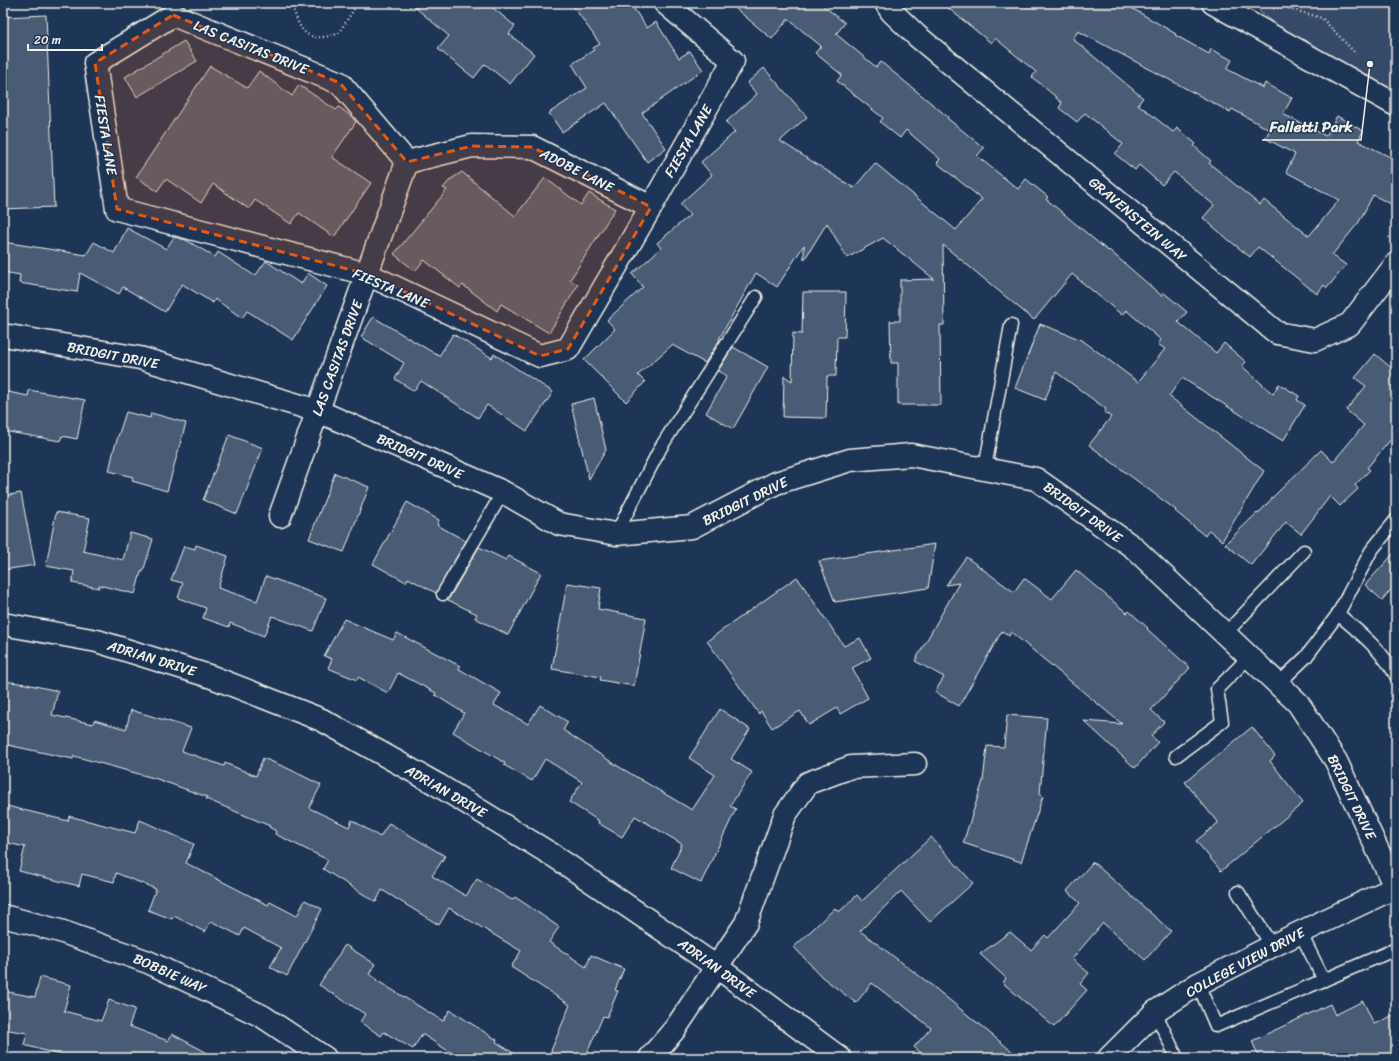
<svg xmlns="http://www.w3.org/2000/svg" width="1399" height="1061" viewBox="0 0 1399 1061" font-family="Sriracha,sans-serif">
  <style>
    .green { fill: #354a67; stroke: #949ea8 }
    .building { fill: #485b74; stroke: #f4f1e8; fill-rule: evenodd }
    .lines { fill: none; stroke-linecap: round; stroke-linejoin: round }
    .lane-casing { stroke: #f4f1e8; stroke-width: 15 }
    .street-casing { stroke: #f4f1e8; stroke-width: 25 }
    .secondary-casing { stroke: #f4f1e8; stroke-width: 25 }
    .path { stroke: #f4f1e8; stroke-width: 2.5; stroke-dasharray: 1 3; stroke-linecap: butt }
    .lane { stroke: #1d3557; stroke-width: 12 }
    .street { stroke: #1d3557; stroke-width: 22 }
    .secondary { stroke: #1d3557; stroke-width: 22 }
    .marked { fill: #e8590c; fill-opacity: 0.2; stroke: #e8590c; stroke-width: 3; stroke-dasharray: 8 5; stroke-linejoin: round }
    .labels { text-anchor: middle; stroke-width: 3; stroke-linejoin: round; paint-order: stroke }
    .street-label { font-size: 14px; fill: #f4f1e8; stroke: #1d3557 }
    .leader { fill: none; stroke: #f4f1e8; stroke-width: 1.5 }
    .callout-dot { fill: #f4f1e8; stroke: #1d3557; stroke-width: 1.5 }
    .callout-label { font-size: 15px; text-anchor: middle; font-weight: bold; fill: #f4f1e8; stroke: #1d3557; stroke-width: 3; stroke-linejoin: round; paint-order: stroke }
  </style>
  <rect width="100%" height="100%" fill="#1d3557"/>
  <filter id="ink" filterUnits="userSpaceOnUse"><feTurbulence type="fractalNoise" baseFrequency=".025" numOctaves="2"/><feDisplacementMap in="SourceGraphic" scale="8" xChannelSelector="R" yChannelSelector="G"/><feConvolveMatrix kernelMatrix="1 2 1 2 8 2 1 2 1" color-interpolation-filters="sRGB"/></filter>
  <g filter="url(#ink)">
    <polygon class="green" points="1257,3 1381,3 1396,10 1396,92 1291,37 1260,12"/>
    <g class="building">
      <polygon points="410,3 487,3 515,26 509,34 534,54 510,84 485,64 474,78 438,49 449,36"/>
      <polygon points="571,3 630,3 647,28 656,22 679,58 690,51 703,70 642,113 666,148 647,162 606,103 562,132 549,113 587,88 572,64 594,50 593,48 600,44"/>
      <polygon points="729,3 820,3 845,23 836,34 876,67 881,62 948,117 947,118 984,148 977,156 1018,189 1026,179 1048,197 1046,199 1108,251 1109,250 1162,296 1163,292 1187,312 1178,322 1216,353 1224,343 1246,362 1242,366 1273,394 1279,384 1299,396 1297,400 1305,405 1283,441 1182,378 1169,396 1264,471 1222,541 1209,530 1205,536 1175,511 1176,510 1089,445 1111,417 1104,412 1106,409 1056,372 1045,400 1015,388 1040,324 1082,340 1138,382 1165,349 1158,344 1161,340 1126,310 1122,315 1072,274 1034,320 943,245 944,325 940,325 941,405 898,405 898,363 891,363 890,321 900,321 900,280 934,279 883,238 847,258 827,223 804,260 804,245 777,287 756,273 719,339 720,339 705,363 672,345 638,375 645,382 626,402 584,360 615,329 607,320 643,287 632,274 661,248 657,243 690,215 680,204 712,175 701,162 735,132 726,122 757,94 747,83 764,68 807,117 780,141 854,188 875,163 956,230 982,199 937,163 940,159 906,130 900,138 880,122 883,118 837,81 842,75 815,53 821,46 788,19 772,39"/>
      <path d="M942,3H1123L1176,34L1175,35L1209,54L1211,49L1232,60L1227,69L1263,88L1265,83L1292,98L1283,114L1326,136L1337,116L1363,131L1358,141L1396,160V193L1391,204L1373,195L1359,222L1332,255L1346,265L1327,288L1324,285L1317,294L1258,247L1250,257L1230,241L1203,218L1214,205L1174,172L1162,185L1139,165L1135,170L1115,154L1123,144L1085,113L1077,122L1059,108L1062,103L1056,98V97L1032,77L1036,72L995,38L991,43ZM1078,31L1230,112L1232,109L1270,130L1265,138L1295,154L1286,172L1339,200L1309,236L1264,200L1260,205L1209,163L1211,161L1194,146L1196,144L1177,128L1173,132L1138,104L1143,98L1073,39Z"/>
      <polygon points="46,15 54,207 3,209 3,17"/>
      <polygon points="184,41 197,61 137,97 125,77"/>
      <polygon points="210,66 247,88 259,71 292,96 299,85 336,110 339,107 352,117 356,122 332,157 371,183 334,237 299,213 291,224 255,200 249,209 213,184 201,203 166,179 157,191 136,177"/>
      <polygon points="462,172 515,216 545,178 581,205 589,193 615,209 570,280 578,285 549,333 501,304 497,311 463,285 460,288 424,260 415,271 394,254 447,190 443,188 451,179"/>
      <polygon points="127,228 166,249 174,237 186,240 215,257 218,252 255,276 266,261 301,284 308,273 327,286 293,340 247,311 242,318 215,299 213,303 182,284 165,312 123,287 119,294 80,273 77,292 19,283 20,275 3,272 3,242 86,255 94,242 114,253"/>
      <polygon points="803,292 846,292 845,337 837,337 836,376 827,376 826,418 783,417 784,376 792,381 793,333 802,334"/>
      <polygon points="373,317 439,356 453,334 492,358 494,354 553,392 527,431 487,405 478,418 421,381 414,391 395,379 404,363 361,337"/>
      <polygon points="733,347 768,367 733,429 706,413 727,376 718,371"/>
      <polygon points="1375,354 1396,372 1396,433 1367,468 1370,470 1355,485 1358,489 1340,506 1330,496 1301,534 1286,522 1251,565 1225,544 1257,513 1258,514 1274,496 1321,450 1333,462 1364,425 1346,410 1366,386 1355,378"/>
      <polygon points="29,390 85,400 77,439 62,436 60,441 3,431 3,391 28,396"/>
      <polygon points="594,398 606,450 589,479 571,404"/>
      <polygon points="126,412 150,418 151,413 186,423 167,491 132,481 133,477 109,471 114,449"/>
      <polygon points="229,435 263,448 237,514 203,500"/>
      <polygon points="335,473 369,487 344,552 309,539"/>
      <polygon points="21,493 35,565 3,570 3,496"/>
      <polygon points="407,502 439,520 437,525 466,541 436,593 408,578 406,582 373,564"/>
      <polygon points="56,512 90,518 83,551 123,560 130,533 153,539 143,572 141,572 135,594 99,585 99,588 72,583 74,571 46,566"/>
      <polygon points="935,544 928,588 835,602 819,561"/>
      <polygon points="196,545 228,556 218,588 257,601 266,576 326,598 313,631 272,616 264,636 230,623 229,627 203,618 206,608 178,598 183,583 171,580 184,546 195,549"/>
      <polygon points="479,547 506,560 509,556 541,573 508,635 475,618 477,614 448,600"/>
      <polygon points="1396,551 1396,584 1382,600 1365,585"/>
      <polygon points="966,557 1014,592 1024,578 1052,599 1076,570 1127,613 1129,611 1148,628 1147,629 1190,668 1151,710 1164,722 1151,736 1158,742 1135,768 1084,721 1122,724 1011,632 1009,636 1002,631 959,706 935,692 944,677 915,661 959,583 946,585"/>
      <polygon points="797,577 844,646 860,638 871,658 852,668 868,698 840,714 837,708 809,725 800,711 772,728 761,711 759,714 707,641"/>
      <polygon points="567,583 601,588 598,609 646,618 634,686 600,680 601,677 552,669"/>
      <polygon points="344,619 393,640 397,633 460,666 459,669 501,693 494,705 528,724 540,705 568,722 563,730 616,765 692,810 715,775 689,758 720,709 750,729 731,759 752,772 730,806 736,809 701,883 671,868 682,844 635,816 622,837 598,823 599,821 569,802 582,782 545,759 532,781 504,765 505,763 453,732 464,713 435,695 436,693 398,673 388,693 358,677 357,680 328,668 332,659 324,656"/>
      <polygon points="3,681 26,684 58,691 52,715 93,724 94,720 126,729 131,710 191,728 182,751 224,766 225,763 256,776 263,758 287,768 321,785 309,808 349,827 352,820 380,837 389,823 445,856 432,876 466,896 477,879 512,900 515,897 530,907 559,927 549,942 586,967 591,955 624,969 615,990 618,991 607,1017 603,1016 585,1058 548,1058 570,1005 511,967 521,951 449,908 439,925 382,890 376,902 323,869 328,860 275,834 276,831 269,827 270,826 206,799 207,797 157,779 74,756 73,759 3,744"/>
      <polygon points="1007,715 1047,718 1040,793 1043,796 1021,862 963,843 983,781 987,746 1004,747"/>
      <polygon points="1252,727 1275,756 1270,761 1303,803 1221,871 1196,841 1218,823 1185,782"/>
      <polygon points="3,805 68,821 69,816 135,833 140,820 194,844 186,863 268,905 270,902 297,916 305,900 322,909 287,976 270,967 281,948 244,928 240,936 211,921 205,932 174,916 172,919 148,910 156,889 116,873 114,882 82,874 79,886 19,871 25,847 3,842"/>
      <polygon points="931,837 973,883 930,922 901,891 860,931 930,984 1020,1058 927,1058 914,1047 931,1028 899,1002 898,1003 872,983 856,1003 822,977 794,947 835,908 839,912 857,895 862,901"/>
      <polygon points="1093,862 1171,931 1145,960 1103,923 1072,959 1089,973 1080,984 1087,990 1054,1027 1003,983 1006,978 980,954 1010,932 1031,950 1045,935 1048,938 1080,903 1067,891"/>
      <polygon points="345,945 375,964 369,974 377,979 376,980 443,1021 450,1010 497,1040 496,1042 521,1058 459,1058 422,1034 413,1049 384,1032 381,1036 360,1022 365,1014 319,985"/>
      <polygon points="40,977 71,985 64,1011 101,1021 109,1000 135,1009 129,1026 168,1041 172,1034 217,1058 71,1058 24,1045 27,1033 3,1029 3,991 35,997"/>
      <polygon points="1363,1001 1374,1024 1396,1014 1396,1058 1259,1058 1252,1041 1330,1004 1335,1015"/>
    </g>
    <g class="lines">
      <g class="lane-casing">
        <g id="lane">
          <polyline points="985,468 1011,325"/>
          <polyline points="616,534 661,447 756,297"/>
          <polyline points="443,594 503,492"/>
          <path d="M1338,614C1358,631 1384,652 1396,676"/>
          <polyline points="1225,634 1304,551"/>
          <polyline points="1277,685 1306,657 1338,614 1371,551 1396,520"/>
          <polyline points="1176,756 1222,722 1217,689 1249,657"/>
          <polyline points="1238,892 1272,946"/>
          <polyline points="1300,932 1324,980 1396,949"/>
          <polyline points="1198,984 1216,1026 1324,980"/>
          <polyline points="1155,1012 1177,1058"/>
        </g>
      </g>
      <g class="street-casing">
        <g id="street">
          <polyline points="886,3 891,11 917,36 1277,333 1315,340 1350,324 1396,264"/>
          <polyline points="1213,3 1396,105"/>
          <polyline points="173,15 95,63 117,209 367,274 540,356 568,349 651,207 733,61 665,3"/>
          <polyline points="173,15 340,83 407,162"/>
          <polyline points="407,162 472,146 532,147 651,207"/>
          <polyline points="3,335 140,358 318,411 503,492 559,524 616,534 692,527 776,483 850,460 911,455 1036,479 1133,547 1298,703 1336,761 1395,887"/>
          <polyline points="280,516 407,162"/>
          <polyline points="3,916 60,931 148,962 262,1016 325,1058"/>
          <polyline points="650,1058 675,1029 746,923 785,815 808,783 851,767 915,764"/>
          <polyline points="1109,1058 1155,1012 1198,984 1272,946 1396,887"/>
        </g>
      </g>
      <g class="secondary-casing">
        <polyline id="secondary" points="3,624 97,641 212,677 322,720 438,785 554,856 717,967 740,984 840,1058"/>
      </g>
      <g class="path">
        <path d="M291,3C301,32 304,43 338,34L358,3"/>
        <polyline points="407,3 411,7"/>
        <polyline points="1273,8 1284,7 1322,18 1356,54"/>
        <polyline points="1389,237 1394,241"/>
      </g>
      <use href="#lane" class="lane"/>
      <use href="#street" class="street"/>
      <use href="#secondary" class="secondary"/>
    </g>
  </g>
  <path class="marked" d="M173,15L340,83L407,162L472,146L532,147L651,207L568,349L540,356L367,274L117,209L95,63Z"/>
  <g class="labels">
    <g class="street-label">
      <text transform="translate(251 47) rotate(22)" y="5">LAS CASITAS DRIVE</text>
      <text transform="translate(106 135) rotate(81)" y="5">FIESTA LANE</text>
      <text transform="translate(688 141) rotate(-60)" y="5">FIESTA LANE</text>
      <text transform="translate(577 170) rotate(27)" y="5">ADOBE LANE</text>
      <text transform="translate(1138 219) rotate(40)" y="5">GRAVENSTEIN WAY</text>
      <text transform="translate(391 288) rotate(23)" y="5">FIESTA LANE</text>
      <text transform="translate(113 355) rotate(11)" y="5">BRIDGIT DRIVE</text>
      <text transform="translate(337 358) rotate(-70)" y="5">LAS CASITAS DRIVE</text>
      <text transform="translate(420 456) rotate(24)" y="5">BRIDGIT DRIVE</text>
      <text transform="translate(745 501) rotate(-26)" y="5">BRIDGIT DRIVE</text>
      <text transform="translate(1083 512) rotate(36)" y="5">BRIDGIT DRIVE</text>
      <text transform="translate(152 658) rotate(17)" y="5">ADRIAN DRIVE</text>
      <text transform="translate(446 791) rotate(30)" y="5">ADRIAN DRIVE</text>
      <text transform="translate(1352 797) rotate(64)" y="5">BRIDGIT DRIVE</text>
      <text transform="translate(1245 962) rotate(-28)" y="5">COLLEGE VIEW DRIVE</text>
      <text transform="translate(717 968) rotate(36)" y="5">ADRIAN DRIVE</text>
      <text transform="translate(170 973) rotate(24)" y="5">BOBBIE WAY</text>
    </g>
  </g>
  <path class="leader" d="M1370 64L1361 140H1262"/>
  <circle class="callout-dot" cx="1370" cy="64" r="4"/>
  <g class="callout-label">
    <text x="1311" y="132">Falletti Park</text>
  </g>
  <rect width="1399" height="1061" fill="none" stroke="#1d3557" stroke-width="16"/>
  <rect x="8" y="8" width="1383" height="1045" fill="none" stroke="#f4f1e8" stroke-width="1.5" filter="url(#ink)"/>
  <path d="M28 44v6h74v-6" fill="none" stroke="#f4f1e8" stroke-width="2"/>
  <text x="34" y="44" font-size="12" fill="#f4f1e8" stroke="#1d3557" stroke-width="3" paint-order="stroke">20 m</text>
</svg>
